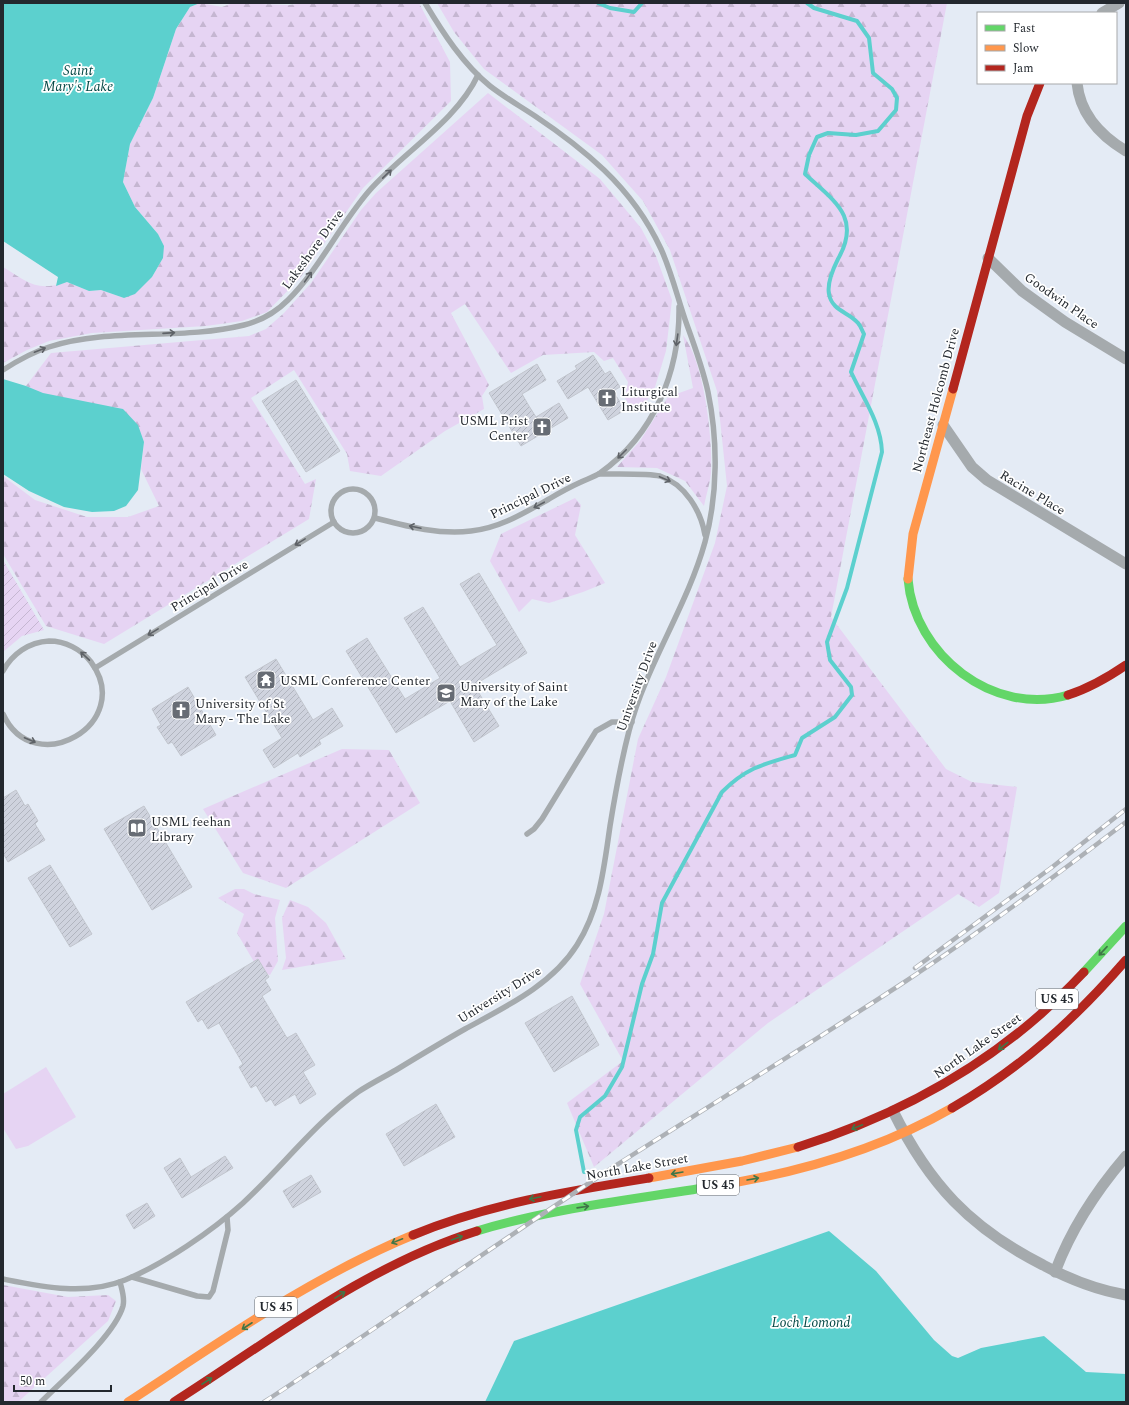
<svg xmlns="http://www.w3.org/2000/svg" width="1129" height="1405" viewBox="0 0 1129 1405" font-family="Spectral,serif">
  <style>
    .green { fill: #e6d4f3 }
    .forest { fill: url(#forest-firs) }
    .garden { fill: url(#garden-furrows) }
    .water { fill: #5cd0ce }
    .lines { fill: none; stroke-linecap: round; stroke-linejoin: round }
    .stream { stroke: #5cd0ce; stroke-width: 4 }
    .building { fill: url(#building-hatch); stroke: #c2c6ce }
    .lane { stroke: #a5aaad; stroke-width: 5.5 }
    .street { stroke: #a5aaad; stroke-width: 11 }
    .fast { stroke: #63d668; stroke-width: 9 }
    .slow { stroke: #ff974d; stroke-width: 9 }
    .jam { stroke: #b3261e; stroke-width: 9 }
    .rail-casing { stroke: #adb1b6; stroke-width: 4.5 }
    .rail { stroke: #fff; stroke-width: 3; stroke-dasharray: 9; stroke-linecap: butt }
    .oneway { stroke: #5e6267 }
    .oneway2 { stroke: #407648 }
    .labels { text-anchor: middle; stroke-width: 3.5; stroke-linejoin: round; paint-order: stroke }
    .shield { fill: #fff; stroke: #65686d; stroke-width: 1 }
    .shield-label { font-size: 12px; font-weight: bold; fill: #23282e }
    .street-label { font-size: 13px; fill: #23282e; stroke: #fff }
    .poi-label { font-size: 13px; fill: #23282e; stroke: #fff; text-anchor: start }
    .water-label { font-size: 14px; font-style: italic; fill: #044845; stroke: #fff }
  </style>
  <defs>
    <pattern id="forest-firs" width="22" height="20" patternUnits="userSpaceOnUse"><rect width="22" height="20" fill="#e6d4f3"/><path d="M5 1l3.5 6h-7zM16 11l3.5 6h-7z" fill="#c5b6d1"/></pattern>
    <pattern id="garden-furrows" width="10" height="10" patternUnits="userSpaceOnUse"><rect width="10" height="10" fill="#e6d4f3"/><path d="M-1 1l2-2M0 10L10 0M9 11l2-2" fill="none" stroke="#c5b6d1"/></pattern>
    <pattern id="building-hatch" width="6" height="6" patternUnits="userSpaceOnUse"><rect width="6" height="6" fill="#cfd3de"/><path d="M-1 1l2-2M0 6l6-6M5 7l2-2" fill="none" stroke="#b1b5bf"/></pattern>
  </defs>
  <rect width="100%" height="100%" fill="#e4ebf5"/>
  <polygon class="green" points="46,1067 76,1117 28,1146 16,1149 3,1128 3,1094"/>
  <g class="forest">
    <path d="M200,3L222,7L233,3L289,5L305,3H419L450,62L451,101L363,188L300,278L267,312L242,321L206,326L92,333L49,341L27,350L3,363V267C29,283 36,292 67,282L89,291L101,290L124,298L152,277L163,258L158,234L135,207L123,182L130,144L153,98L176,29L190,7Z"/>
    <polygon points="437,3 947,3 831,617 946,769 972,782 1017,787 999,893 979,907 958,894 768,1023 594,1167 567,1103 623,1061 580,984 604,914 638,739 666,677 715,543 727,486 717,391 670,250 643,201 602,155 484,69 454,32"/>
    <polygon points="488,93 600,179 641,228 656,256 672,300 666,351 655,387 645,404 631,408 625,398 628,382 613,358 604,361 594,352 543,355 511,373 465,304 451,313 489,385 482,396 484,409 445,431 381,476 350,471 347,454 294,370 251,398 305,484 316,479 309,519 104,644 46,626 3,554 3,476 35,500 87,517 128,517 159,506 141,469 144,442 26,386 51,353 249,336 266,329 284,313 311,283 361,210 376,193"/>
    <path d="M683,335C704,361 713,439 711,473C710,484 706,495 704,506L685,481L657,468L617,467L640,441L668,397L693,388Z"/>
    <polygon points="575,498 581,505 575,535 605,583 583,592 549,603 532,599 519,612 490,561 501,534"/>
    <polygon points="342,749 389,750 420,803 286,888 243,873 203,809"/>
    <polygon points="235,889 244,889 254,894 280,900 275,918 278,961 270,975 260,972 237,933 244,914 218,898"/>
    <polygon points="290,900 308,907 326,923 346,959 282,970 286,958 282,918"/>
    <polygon points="3,1285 68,1297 108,1295 116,1301 108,1321 18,1402 3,1402"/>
  </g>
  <polygon class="garden" points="3,560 44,630 22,636 3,652"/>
  <g class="water">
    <polygon points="3,3 200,3 190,7 176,29 153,98 130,144 123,182 135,207 158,234 164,246 163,258 152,277 135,294 124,298 101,290 89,291 67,282 56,286 58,277 3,241"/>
    <polygon points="3,379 26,386 43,393 123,409 138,425 144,442 138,490 126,506 114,511 92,512 64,507 29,491 3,474"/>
    <polygon points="829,1231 876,1271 934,1340 952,1356 958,1358 981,1348 1044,1336 1086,1372 1126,1374 1126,1402 485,1402 514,1341"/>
  </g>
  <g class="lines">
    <g class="stream">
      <polyline points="598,3 610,8 634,12 642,3"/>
      <path d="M584,1172L576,1130L580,1117L605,1096L622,1067L642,984L653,954L662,903L722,792C746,768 763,764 795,755L802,738L835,717L852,695L851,687L830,660L827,642L847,588L882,452C881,423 863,398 851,372L864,334C862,331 861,326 858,323C849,312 832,311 829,294C827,284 833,269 838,259C862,217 834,201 805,174L809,155L817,137L828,133L856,135L878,131L896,110L897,98L892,89L873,73L869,38L857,21L814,8L807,3"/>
    </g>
  </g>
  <g class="building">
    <polygon points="593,355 605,374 610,371 620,387 613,391 625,410 608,420 588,387 568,399 557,381 577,369 575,366"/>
    <polygon points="537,364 546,380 522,394 529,406 536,417 559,403 568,418 521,446 489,393"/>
    <polygon points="296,380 340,451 306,472 262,401"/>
    <polygon points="479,573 527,653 474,685 499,726 474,742 450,701 396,733 346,651 367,638 405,699 440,678 404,618 423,607 460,667 497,645 460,584"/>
    <polygon points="276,659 313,720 332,708 343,726 319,740 321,744 300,757 298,753 274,768 263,750 282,738 245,677"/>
    <polygon points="188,687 216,735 181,756 172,742 168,744 157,727 161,725 152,709"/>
    <polygon points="16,790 25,806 28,804 38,821 35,824 45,840 8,862 3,853 3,798"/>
    <polygon points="144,806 192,887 152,910 104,829"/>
    <polygon points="50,865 92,934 70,947 28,878"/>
    <polygon points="258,959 269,977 265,980 271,990 262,996 287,1038 296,1033 315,1065 303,1072 316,1094 300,1104 295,1094 275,1106 271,1099 266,1102 256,1085 251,1088 239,1067 243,1064 219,1023 208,1029 202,1019 198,1022 186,1002"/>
    <polygon points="572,996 599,1045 554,1072 525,1023"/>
    <polygon points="436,1104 455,1137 404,1166 386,1134"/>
    <polygon points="225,1156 233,1168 182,1198 164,1168 180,1158 191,1177"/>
    <polygon points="311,1175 321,1192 293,1208 283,1191"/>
    <polygon points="147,1203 155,1216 134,1229 126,1215"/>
  </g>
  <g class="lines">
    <g class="lane">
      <path d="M3,370C17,361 33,352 49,347C111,327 180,341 244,325C260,321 276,312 288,300C320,268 339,226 369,191C402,153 456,122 478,75"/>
      <path d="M599,474C613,474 648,473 660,476C685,484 701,511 705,535"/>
      <circle cx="353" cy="511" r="22"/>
      <path d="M375,518C406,526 438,535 471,531C500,528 524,513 549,499C559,493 570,487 581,482C587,479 594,477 600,473C654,435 680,371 679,307"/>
      <polyline points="95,668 334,522"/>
      <path d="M3,671C12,654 29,642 49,641C65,641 81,649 91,662C136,723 34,782 3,714"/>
      <polyline points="527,834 534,829 542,819 596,731 612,722 632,722"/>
      <polyline points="132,1277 197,1296 209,1297 213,1291 228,1230 227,1217"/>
      <path d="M3,1279C43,1287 85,1296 125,1280C164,1264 212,1231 243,1203C282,1167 315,1123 358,1092C370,1084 384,1077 396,1070C419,1056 442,1042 465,1029C505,1007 552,985 577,945C600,909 604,867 610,826C615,795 621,762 629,731C646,665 687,607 705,542C718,494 718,440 708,392C703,369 695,347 687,325C678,300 672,273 661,249C648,221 627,192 604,170C583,150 559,132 535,116C520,106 504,97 490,86C463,64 443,33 425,3"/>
      <path d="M41,1402C64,1379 115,1335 123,1306C125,1298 122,1290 120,1282"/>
    </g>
    <g class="street">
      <polyline points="1102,13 1119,3"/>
      <path d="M1077,83C1080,114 1101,136 1126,151"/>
      <polyline points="988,258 1022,291 1065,322 1126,359"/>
      <polyline points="943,425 972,467 987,480 1126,564"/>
      <path d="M893,1111C929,1184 970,1228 1043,1265C1069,1279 1097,1290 1126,1295"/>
      <path d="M1055,1272C1071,1229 1096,1191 1126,1156"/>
    </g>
    <g class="fast">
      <path d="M908,579C914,655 994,717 1068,695"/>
      <polyline points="1084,972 1126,926"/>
      <path d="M477,1231C556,1207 640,1199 721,1185"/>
    </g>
    <g class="slow">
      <polyline points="908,579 913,534 953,389"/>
      <polyline points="649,1178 742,1161 798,1147"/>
      <path d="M721,1185C801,1172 881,1149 952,1108"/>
      <path d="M128,1402C220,1342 311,1277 413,1235"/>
    </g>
    <g class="jam">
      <polyline points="953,389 1027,116 1040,83"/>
      <path d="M1068,695C1090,688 1107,678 1126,665"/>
      <path d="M952,1108C1021,1068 1074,1020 1126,960"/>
      <path d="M798,1147C907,1113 1006,1056 1084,972"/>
      <path d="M413,1235C488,1204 569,1191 649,1178"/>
      <path d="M174,1402C270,1341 367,1265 477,1231"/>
    </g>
    <g class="rail-casing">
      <g id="rail">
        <polyline points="915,968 1051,868 1126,809"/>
        <path d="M264,1402C382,1325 497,1243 615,1166C712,1104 810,1044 906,981C982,931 1054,877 1126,822"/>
      </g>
    </g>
    <use href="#rail" class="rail"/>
  </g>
  <defs><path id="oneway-shaft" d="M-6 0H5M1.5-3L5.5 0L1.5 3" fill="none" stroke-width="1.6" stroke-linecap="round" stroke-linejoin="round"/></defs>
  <g class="oneway">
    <use href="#oneway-shaft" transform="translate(387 174) rotate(-44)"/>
    <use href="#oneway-shaft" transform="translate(308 277) rotate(-55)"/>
    <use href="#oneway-shaft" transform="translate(169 333) rotate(-4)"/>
    <use href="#oneway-shaft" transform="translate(677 340) rotate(98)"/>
    <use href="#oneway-shaft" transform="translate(40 350) rotate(-21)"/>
    <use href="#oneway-shaft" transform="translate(622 454) rotate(135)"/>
    <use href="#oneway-shaft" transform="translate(665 479) rotate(23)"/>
    <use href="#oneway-shaft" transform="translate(539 505) rotate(152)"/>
    <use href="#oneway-shaft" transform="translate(415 527) rotate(-168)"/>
    <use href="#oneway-shaft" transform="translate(300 542) rotate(149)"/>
    <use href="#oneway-shaft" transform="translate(153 632) rotate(149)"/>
    <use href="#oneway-shaft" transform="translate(85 656) rotate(-137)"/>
    <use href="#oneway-shaft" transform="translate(30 740) rotate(23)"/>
  </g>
  <g class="oneway2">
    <use href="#oneway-shaft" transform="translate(1103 951) rotate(133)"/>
    <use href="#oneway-shaft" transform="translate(1003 1046) rotate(142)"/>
    <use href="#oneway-shaft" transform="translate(857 1127) rotate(158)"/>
    <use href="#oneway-shaft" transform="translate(677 1173) rotate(170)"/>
    <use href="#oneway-shaft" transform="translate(753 1179) rotate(-10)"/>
    <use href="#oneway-shaft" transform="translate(535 1198) rotate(168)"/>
    <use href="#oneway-shaft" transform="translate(583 1207) rotate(-8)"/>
    <use href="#oneway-shaft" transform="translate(457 1238) rotate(-19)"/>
    <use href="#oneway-shaft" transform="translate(397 1241) rotate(158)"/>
    <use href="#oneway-shaft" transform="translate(340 1295) rotate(-32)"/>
    <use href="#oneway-shaft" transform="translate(247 1326) rotate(147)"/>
    <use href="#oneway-shaft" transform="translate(207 1381) rotate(-33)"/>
  </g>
  <defs>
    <g id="church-square" transform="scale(1)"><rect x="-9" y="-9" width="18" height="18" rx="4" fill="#676c74" stroke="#fff"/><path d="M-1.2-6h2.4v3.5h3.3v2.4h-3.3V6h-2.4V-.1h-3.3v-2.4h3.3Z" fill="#fff"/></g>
    <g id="temple-square" transform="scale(1)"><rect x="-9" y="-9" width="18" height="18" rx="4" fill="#676c74" stroke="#fff"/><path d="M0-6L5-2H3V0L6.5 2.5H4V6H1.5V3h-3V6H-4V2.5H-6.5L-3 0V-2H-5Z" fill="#fff"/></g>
    <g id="university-square" transform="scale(1)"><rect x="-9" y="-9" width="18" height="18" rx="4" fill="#676c74" stroke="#fff"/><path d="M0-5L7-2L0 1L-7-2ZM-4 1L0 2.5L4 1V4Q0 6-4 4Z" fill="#fff"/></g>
    <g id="library-square" transform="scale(1)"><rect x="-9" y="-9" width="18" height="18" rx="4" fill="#676c74" stroke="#fff"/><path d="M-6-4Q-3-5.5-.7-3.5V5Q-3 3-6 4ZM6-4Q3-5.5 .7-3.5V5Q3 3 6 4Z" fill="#fff"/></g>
  </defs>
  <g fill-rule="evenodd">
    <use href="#church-square" x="607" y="398"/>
    <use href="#church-square" x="542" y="427"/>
    <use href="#temple-square" x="266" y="680"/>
    <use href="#university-square" x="446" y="693"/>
    <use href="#church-square" x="181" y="710"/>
    <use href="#library-square" x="137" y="828"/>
  </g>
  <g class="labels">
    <g class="shield">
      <rect x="1036" y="989" width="42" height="20" rx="3"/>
      <rect x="697" y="1175" width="42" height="20" rx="3"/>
      <rect x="255" y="1297" width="42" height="20" rx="3"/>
    </g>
    <g class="shield-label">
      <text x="1057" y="1003">US 45</text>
      <text x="718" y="1189">US 45</text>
      <text x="276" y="1311">US 45</text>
    </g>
    <g class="street-label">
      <text transform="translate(312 249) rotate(-54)" y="5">Lakeshore Drive</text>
      <text transform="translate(1062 300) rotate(35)" y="5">Goodwin Place</text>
      <text transform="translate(935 400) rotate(-75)" y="5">Northeast Holcomb Drive</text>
      <text transform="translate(1033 492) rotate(31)" y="5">Racine Place</text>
      <text transform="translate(530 495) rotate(-26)" y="5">Principal Drive</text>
      <text transform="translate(209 585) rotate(-31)" y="5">Principal Drive</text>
      <text transform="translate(636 686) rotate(-70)" y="5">University Drive</text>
      <text transform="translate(499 994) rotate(-32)" y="5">University Drive</text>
      <text transform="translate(977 1045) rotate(-35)" y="5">North Lake Street</text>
      <text transform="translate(637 1166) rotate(-10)" y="5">North Lake Street</text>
    </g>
    <g class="poi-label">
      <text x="621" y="396">Liturgical<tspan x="621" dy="15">Institute</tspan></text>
      <text x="528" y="425" text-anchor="end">USML Prist<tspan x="528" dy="15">Center</tspan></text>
      <text x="280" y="685">USML Conference Center</text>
      <text x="460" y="691">University of Saint<tspan x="460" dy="15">Mary of the Lake</tspan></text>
      <text x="195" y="708">University of St<tspan x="195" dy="15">Mary - The Lake</tspan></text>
      <text x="151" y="826">USML feehan<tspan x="151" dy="15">Library</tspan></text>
    </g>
    <g class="water-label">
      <text x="78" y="75">Saint<tspan x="78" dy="16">Mary's Lake</tspan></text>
      <text x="811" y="1327">Loch Lomond</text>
    </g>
  </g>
  <rect width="1129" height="1405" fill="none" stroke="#23282e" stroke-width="8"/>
  <rect x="977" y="12" width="140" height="72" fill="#ffffff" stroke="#a7a9ab"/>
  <rect x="985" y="25" width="20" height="6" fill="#63d668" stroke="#a7a9ab"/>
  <text x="1013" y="32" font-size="12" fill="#23282e">Fast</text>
  <rect x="985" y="45" width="20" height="6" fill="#ff974d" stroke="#a7a9ab"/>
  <text x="1013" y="52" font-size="12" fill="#23282e">Slow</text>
  <rect x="985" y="65" width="20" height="6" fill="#b3261e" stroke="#a7a9ab"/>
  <text x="1013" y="72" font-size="12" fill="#23282e">Jam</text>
  <path d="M14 1385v6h97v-6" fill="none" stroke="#23282e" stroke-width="2"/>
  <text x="20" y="1385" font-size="12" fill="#23282e" stroke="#ffffff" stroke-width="3" paint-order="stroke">50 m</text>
</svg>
